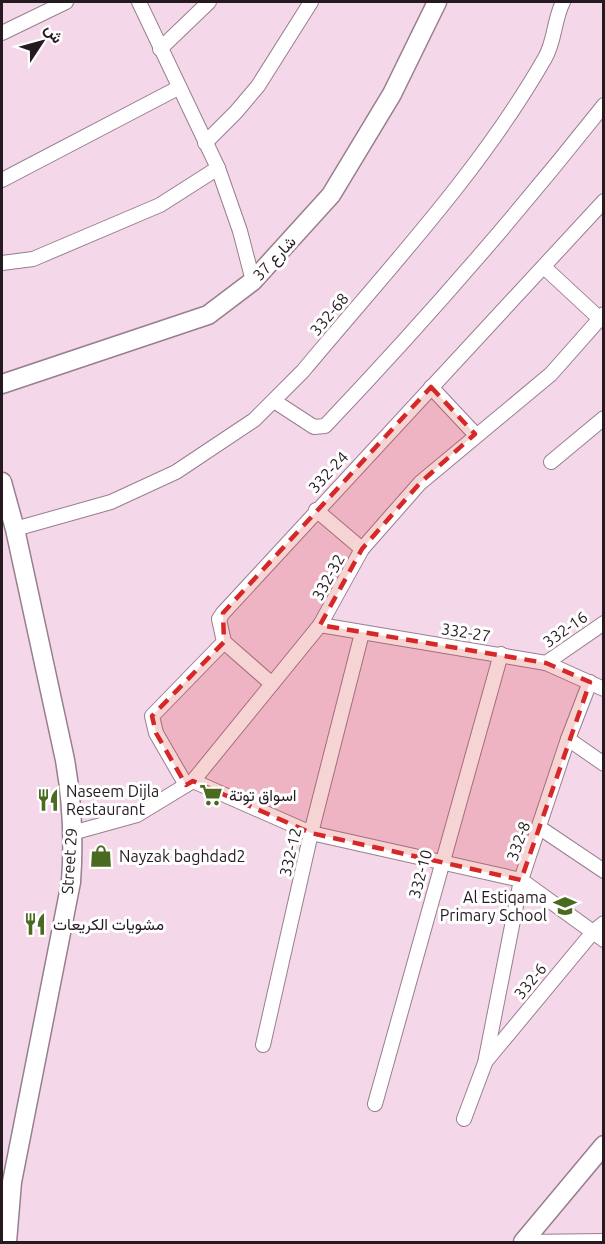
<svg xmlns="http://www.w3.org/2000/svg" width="605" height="1244" viewBox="0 0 605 1244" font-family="Ubuntu,Vazirmatn,sans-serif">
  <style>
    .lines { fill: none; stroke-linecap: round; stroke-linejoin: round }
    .minor-casing { stroke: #987e8f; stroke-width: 16 }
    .tertiary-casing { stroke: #987e8f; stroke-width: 21 }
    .minor { stroke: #fff; stroke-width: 14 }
    .tertiary { stroke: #fff; stroke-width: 18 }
    .marked { fill: #d62828; fill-opacity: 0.2; stroke: #d62828; stroke-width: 4.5; stroke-dasharray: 12 8; stroke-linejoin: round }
    .labels { text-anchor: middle; stroke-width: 6; stroke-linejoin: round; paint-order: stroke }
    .street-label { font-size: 16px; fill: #241a20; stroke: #fff }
    .poi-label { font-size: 16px; fill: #241a20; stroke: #fff; text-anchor: start }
  </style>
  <rect width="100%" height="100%" fill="#f4d8ea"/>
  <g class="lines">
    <g class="minor-casing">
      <g id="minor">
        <polyline points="139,2 218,168 240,231 253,281"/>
        <polyline points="2,33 66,2"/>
        <polyline points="160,49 209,2"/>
        <polyline points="205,143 236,112 258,86 311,2"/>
        <polyline points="2,180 178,88"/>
        <polyline points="2,263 33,259 160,205 218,168"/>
        <polyline points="544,267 599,318"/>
        <polyline points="431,387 475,434"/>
        <path d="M274,401L314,427L325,426C423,323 516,216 604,105"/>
        <polyline points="551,462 604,418"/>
        <polyline points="316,510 362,549"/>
        <path d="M15,529L111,502L176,472L254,420L303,371C387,270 480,172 545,58C555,41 554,19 563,2"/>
        <polyline points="320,625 546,663 604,689"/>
        <polyline points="224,642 272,684"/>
        <polyline points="546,663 604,623"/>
        <polyline points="568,739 604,764"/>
        <polyline points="193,781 311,833 521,880 604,940"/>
        <polyline points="186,785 156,733 152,716 224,642 219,619 223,613 604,201"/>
        <polyline points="540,828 604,871"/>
        <polyline points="72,833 137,815 193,781 320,625 362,549 420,483 551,374 604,314"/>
        <polyline points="263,1045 311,833 362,633"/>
        <polyline points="486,1061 593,932 604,923"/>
        <polyline points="375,1104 501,654"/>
        <polyline points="464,1119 485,1063 521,880 568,739 590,682"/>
        <polyline points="524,1242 604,1241"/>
      </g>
    </g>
    <g class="tertiary-casing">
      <g id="tertiary">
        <polyline points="2,384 208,315 253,281 331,195 392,94 437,2"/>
        <path d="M2,482L15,529L65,760C72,800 74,841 71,882L12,1182L7,1242"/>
        <polyline points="523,1242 604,1145"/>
      </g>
    </g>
    <use href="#minor" class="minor"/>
    <use href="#tertiary" class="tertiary"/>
  </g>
  <path class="marked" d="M431,387L475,434L420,483L362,549L320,625L546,663L590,682L521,880L311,833L193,781L186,785L156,733L152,716L224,642L223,613Z"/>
  <defs>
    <g id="supermarket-bare" transform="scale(1.8)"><path d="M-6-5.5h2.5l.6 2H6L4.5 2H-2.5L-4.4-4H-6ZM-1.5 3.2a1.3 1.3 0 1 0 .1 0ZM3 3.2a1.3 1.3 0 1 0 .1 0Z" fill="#4a6a20" stroke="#fff" stroke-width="2.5" paint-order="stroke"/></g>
    <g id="restaurant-bare" transform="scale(1.8)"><path d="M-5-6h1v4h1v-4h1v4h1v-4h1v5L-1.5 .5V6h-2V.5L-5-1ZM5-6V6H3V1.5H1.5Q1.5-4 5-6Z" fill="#4a6a20" stroke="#fff" stroke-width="2.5" paint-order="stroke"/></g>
    <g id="shop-bare" transform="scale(1.8)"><path d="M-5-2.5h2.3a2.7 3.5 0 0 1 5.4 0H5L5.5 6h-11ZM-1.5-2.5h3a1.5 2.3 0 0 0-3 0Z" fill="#4a6a20" stroke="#fff" stroke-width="2.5" paint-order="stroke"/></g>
    <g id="school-bare" transform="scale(1.8)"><path d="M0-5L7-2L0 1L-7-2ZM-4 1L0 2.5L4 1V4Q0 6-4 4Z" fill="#4a6a20" stroke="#fff" stroke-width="2.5" paint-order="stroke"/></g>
  </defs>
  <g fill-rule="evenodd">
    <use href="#supermarket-bare" x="211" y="795"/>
    <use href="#restaurant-bare" x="48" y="800"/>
    <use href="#shop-bare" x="101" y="856"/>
    <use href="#school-bare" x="565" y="906"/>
    <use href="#restaurant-bare" x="35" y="924"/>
  </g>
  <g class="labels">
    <g class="street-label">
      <text transform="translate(274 258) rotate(-47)" y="6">شارع 37</text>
      <text transform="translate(329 314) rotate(-50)" y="6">332-68</text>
      <text transform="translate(328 472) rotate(-47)" y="6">332-24</text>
      <text transform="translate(328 577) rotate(-61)" y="6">332-32</text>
      <text transform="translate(565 629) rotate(-35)" y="6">332-16</text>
      <text transform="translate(466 632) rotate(9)" y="6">332-27</text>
      <text transform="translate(518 841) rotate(-70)" y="6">332-8</text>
      <text transform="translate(290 852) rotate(-77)" y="6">332-12</text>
      <text transform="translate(69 861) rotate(-86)" y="6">Street 29</text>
      <text transform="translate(420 874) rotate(-75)" y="6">332-10</text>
      <text transform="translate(530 981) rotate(-51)" y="6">332-6</text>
    </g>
    <g class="poi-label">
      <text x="66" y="797">Naseem Dijla<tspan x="66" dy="18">Restaurant</tspan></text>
      <text x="229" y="801">اسواق توتة</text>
      <text x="119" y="862">Nayzak baghdad2</text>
      <text x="547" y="903" text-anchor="end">Al Estiqama<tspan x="547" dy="18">Primary School</tspan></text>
      <text x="53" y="930">مشويات الكريعات</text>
    </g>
  </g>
  <rect width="605" height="1244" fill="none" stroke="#241a20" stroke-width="6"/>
  <g transform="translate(42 42) rotate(54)" stroke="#ffffff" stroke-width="4.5" paint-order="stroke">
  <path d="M0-4.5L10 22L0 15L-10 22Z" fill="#241a20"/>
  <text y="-9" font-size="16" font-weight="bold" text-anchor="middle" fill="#241a20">ش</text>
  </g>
</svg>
